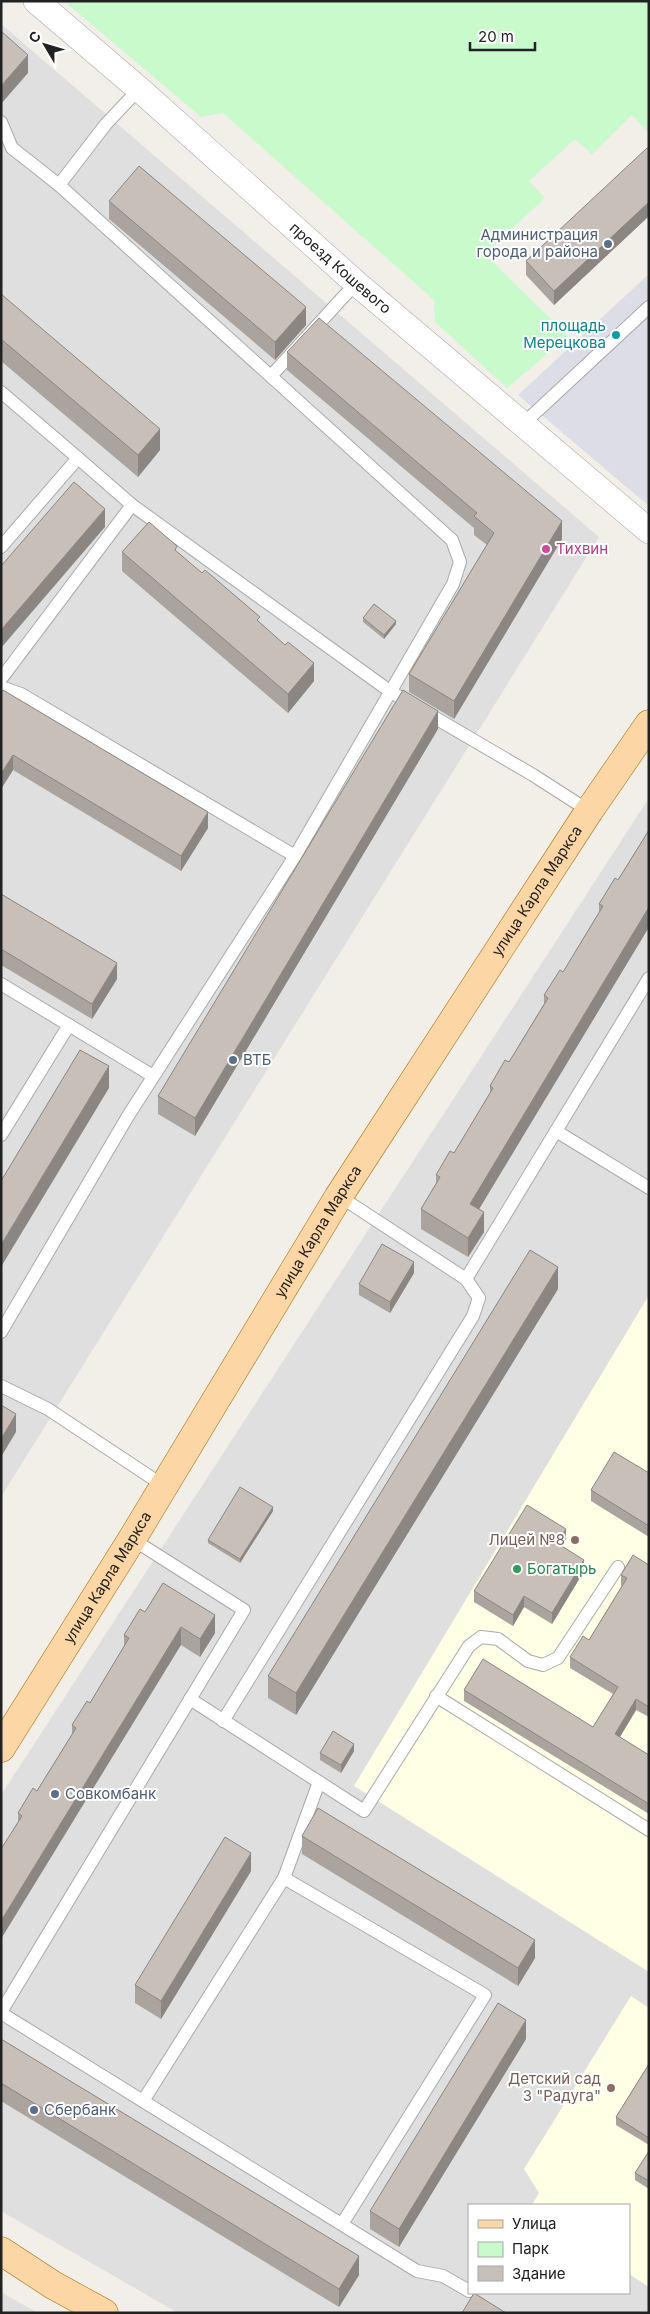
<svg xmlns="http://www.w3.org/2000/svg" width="650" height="2314" viewBox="0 0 650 2314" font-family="Inter,sans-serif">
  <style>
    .residential { fill: #e0dfdf; fill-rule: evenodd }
    .education { fill: #ffffe5 }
    .park { fill: #c8facc }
    .plaza { fill: #dddde8 }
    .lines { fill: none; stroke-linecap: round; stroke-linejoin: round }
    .lane-casing { stroke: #a9a9a9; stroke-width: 14 }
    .street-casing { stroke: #a9a9a9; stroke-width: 26 }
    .primary-casing { stroke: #a06b00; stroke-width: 29 }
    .lane { stroke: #fff; stroke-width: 12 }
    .street { stroke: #fff; stroke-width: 25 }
    .primary { stroke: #fcd6a4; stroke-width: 28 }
    .wall { fill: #aba49e }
    .shaded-wall { fill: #8b8681 }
    .building { fill: #c7bfb8; stroke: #8b8681 }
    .service-dot { fill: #5c6f8a; stroke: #fff; stroke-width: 2 }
    .culture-dot { fill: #0f9aa8; stroke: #fff; stroke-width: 2 }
    .hotel-dot { fill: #d1479c; stroke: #fff; stroke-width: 2 }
    .education-dot { fill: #8d6e63; stroke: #fff; stroke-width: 2 }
    .leisure-dot { fill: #2e9e5b; stroke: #fff; stroke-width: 2 }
    .labels { text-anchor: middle; stroke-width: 4; stroke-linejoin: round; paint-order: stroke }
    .service-label { font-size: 15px; fill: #4e5e75; stroke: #fff; text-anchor: start }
    .street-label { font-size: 15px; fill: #222; stroke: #fff }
    .culture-label { font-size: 15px; fill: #0d838f; stroke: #fff; text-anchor: end }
    .hotel-label { font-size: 15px; fill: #b23c85; stroke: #fff; text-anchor: start }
    .education-label { font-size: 15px; fill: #785e54; stroke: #fff; text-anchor: end }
    .leisure-label { font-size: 15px; fill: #27864d; stroke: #fff; text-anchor: start }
  </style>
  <rect width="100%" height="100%" fill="#f2efe9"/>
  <g class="residential">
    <polygon points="1,24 599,537 1,1497"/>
    <path d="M649,798V2313H178L1,2211V1795ZM469,2205H629V2293H469Z"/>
    <polygon points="1,2292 38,2313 1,2313"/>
  </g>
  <g class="education">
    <polygon points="649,1295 649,1972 354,1786"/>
    <polygon points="631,1996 649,2008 649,2287 629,2274 629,2205 532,2205 539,2193 524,2169"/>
  </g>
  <polygon class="park" points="64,1 649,1 649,133 632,115 592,154 575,139 529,181 545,198 485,254 568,336 507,388 435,322 434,300 223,113 201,117"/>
  <polygon class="plaza" points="649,274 649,506 518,395"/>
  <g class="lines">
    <g class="lane-casing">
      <g id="lane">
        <polyline points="1,122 12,148 59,185 106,124 139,89"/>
        <polyline points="59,185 452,540 460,562 453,584 295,856"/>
        <polyline points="271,376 356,283"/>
        <polyline points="1,392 78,458 1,547"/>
        <polyline points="522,425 649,307"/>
        <polyline points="78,458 132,505 391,692 533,775 589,811"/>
        <polyline points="1,679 132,505"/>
        <polyline points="1,687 21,694 295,856 128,1116 1,1332"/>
        <polyline points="1,984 153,1076"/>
        <polyline points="556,1131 649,1188"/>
        <polyline points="1,1135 69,1025"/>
        <polyline points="466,1279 649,978"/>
        <polyline points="1,1386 48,1409 164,1486"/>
        <polyline points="436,1696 649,1830"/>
        <polyline points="190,1699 364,1811 469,1646 481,1637 498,1639 528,1661 543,1665 558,1658 618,1567"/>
        <polyline points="223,1721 473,1316 479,1298 466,1279 339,1196"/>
        <polyline points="284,1878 319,1782"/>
        <polyline points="1,2012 244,1610 132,1539"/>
        <polyline points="1,2013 417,2271 443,2276 469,2291"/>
        <polyline points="143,2101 284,1878 485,1995 342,2224"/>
      </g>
    </g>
    <g class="street-casing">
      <g id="street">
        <path id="s1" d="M36,1L139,89L356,283L649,531"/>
      </g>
    </g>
    <g class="primary-casing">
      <g id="primary">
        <path id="s2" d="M1,1748L132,1539L339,1196L589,811L649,724"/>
        <polyline points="1,2251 53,2285 104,2313"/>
      </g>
    </g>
    <use href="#lane" class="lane"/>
    <use href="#street" class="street"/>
    <use href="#primary" class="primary"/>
  </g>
  <g class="wall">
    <polygon points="649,149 649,216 554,305 526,275 526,261"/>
    <polygon points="109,201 306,325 275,360 109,219"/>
    <polygon points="1,294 160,450 138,477 1,361"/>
    <polygon points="287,352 562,539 454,719 409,692 409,674 487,545 474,535 474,528 287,370"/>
    <polygon points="122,552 177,552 260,623 314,681 288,713 122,571"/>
    <polygon points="363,618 396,624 384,639 363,622"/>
    <polygon points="1,693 208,828 181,871 13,770 1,789"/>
    <polygon points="438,729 195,1136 158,1114 158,1096"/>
    <polygon points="649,830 649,927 479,1209 484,1232 468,1257 421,1229 421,1209 436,1184 436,1175 454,1153 490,1094 490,1086 509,1062 544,1004 544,995 563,972 599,913 599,904 618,880"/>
    <polygon points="1,894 117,979 92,1019 1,965"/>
    <polygon points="414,1273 390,1313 359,1295 359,1284"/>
    <polygon points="558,1289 296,1715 268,1698 268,1676"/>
    <polygon points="649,1473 649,1537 591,1501 591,1490"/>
    <polygon points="273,1511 240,1563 208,1543 208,1540"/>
    <polygon points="566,1539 561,1546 584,1571 552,1624 524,1607 513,1626 474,1602 474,1591"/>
    <polygon points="649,1565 649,1717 636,1710 620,1737 649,1755 649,1814 464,1701 464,1690 593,1727 613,1694 570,1668 570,1657 589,1640 622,1586 621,1586 621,1575"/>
    <polygon points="145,1612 215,1633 200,1657 181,1645 18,1822 18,1813 37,1791 72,1734 72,1725 90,1703 124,1647 124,1635"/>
    <polygon points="354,1751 341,1773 320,1760 320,1753"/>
    <polygon points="302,1836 535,1958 518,1986 302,1854"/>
    <polygon points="251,1871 161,2019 135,2003 135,1985"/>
    <polygon points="1,2039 359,2275 339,2307 1,2101"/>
    <polygon points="526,2039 399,2247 370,2229 370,2211"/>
    <polygon points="649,2064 649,2145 616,2125 616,2117"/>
    <polygon points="649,2151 649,2189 635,2180 635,2173"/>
  </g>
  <g class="shaded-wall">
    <polygon points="28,55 28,73 1,104 1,86"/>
    <polygon points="649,202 649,216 554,305 554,291"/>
    <polygon points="306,307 306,325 275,360 275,342"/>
    <polygon points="160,429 160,450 138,477 138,455"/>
    <polygon points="105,509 105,527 1,648 1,630"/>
    <polygon points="562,521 562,539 454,719 454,701"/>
    <polygon points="396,621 396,624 384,639 384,635"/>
    <polygon points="314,663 314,681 288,713 288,694"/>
    <polygon points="438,711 438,729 195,1136 195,1118"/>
    <polygon points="13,755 13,770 1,789 1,774"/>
    <polygon points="208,812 208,828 181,871 181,856"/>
    <polygon points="649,907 649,927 470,1224 470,1204"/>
    <polygon points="117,963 117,979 92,1019 92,1004"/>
    <polygon points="109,1066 109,1088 1,1267 1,1245"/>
    <polygon points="484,1212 484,1232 468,1257 468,1238"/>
    <polygon points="414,1262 414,1273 390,1313 390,1302"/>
    <polygon points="558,1267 558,1289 296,1715 296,1693"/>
    <polygon points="16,1414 16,1432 1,1457 1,1439"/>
    <polygon points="273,1507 273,1511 240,1563 240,1559"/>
    <polygon points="566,1529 566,1539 557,1554 557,1543"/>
    <polygon points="584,1560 584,1571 552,1624 552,1613"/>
    <polygon points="524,1596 524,1607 513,1626 513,1615"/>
    <polygon points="215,1615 215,1633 200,1657 200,1639"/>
    <polygon points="181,1627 181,1645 1,1939 1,1921"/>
    <polygon points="636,1699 636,1710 615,1745 615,1734"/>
    <polygon points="354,1744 354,1751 341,1773 341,1765"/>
    <polygon points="251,1853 251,1871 161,2019 161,2001"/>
    <polygon points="535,1940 535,1958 518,1986 518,1968"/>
    <polygon points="526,2020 526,2039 399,2247 399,2229"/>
    <polygon points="359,2256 359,2275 339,2307 339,2289"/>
  </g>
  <g class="building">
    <polygon points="1,31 28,55 1,86"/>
    <polygon points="647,148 649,149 649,202 554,291 526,261"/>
    <polygon points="139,166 306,307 275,342 109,201"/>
    <polygon points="1,294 160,429 138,455 1,339"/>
    <polygon points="319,318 562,521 454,701 409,674 494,533 474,516 477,513 287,352"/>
    <polygon points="74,482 105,509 1,630 1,566"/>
    <polygon points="149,522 177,546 175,550 202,573 205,570 260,617 257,620 285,645 288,642 314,663 288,694 122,552"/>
    <polygon points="374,604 396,621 384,635 363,618"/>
    <polygon points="3,690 208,812 181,856 13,755 1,774 1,693"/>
    <polygon points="403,690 438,711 195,1118 158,1096"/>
    <polygon points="649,830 649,907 470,1204 484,1212 468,1238 421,1209 440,1177 436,1175 450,1151 454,1153 493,1088 490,1086 505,1060 509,1062 548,998 544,995 560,970 563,972 603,906 599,904 615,878 618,880"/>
    <polygon points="1,894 117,963 92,1004 1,949"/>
    <polygon points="80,1050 109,1066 1,1245 1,1181"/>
    <polygon points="382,1244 414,1262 390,1302 359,1284"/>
    <polygon points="530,1250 558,1267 296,1693 268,1676"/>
    <polygon points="1,1405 16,1414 1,1439"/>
    <polygon points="614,1452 649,1473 649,1526 591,1490"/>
    <polygon points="240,1487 273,1507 240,1559 208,1540"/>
    <polygon points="527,1505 566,1529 557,1543 584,1560 552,1613 524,1596 513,1615 474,1591"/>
    <polygon points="633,1555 649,1565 649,1707 636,1699 615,1734 649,1755 649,1804 464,1690 483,1659 593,1727 618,1687 570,1657 583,1636 589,1640 627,1578 621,1575"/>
    <polygon points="163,1583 215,1615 200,1639 181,1627 1,1921 1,1849 22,1816 18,1813 33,1788 37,1791 76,1728 72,1725 87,1701 90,1703 129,1638 124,1635 140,1609 145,1612"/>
    <polygon points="333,1731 354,1744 341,1765 320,1753"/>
    <polygon points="318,1808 535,1940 518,1968 302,1836"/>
    <polygon points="225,1837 251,1853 161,2001 135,1985"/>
    <polygon points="498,2003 526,2020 399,2229 370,2211"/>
    <polygon points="1,2039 359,2256 339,2289 1,2083"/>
    <polygon points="649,2064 649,2138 616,2117"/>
    <polygon points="649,2151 649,2181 635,2173"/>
    <polygon points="474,2293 506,2313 462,2313"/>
  </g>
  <g class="service-dot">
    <circle cx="608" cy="244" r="5"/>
    <circle cx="233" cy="1060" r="5"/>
    <circle cx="55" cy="1794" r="5"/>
    <circle cx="34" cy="2110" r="5"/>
  </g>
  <circle class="culture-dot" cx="616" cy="335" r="5"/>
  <circle class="hotel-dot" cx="546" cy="549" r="5"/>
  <g class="education-dot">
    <circle cx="575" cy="1540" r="5"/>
    <circle cx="611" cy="2088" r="5"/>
  </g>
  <circle class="leisure-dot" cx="517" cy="1569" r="5"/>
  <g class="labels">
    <g class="service-label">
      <text x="598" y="240" text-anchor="end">Администрация<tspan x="598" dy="17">города и района</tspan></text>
      <text x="243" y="1065">ВТБ</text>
      <text x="65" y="1799">Совкомбанк</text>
      <text x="44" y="2115">Сбербанк</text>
    </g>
    <g class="street-label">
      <text dy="5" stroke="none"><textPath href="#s1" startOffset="405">проезд Кошевого</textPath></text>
      <text dy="5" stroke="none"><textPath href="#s2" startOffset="1011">улица Карла Маркса</textPath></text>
      <text dy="5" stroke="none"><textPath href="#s2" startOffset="606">улица Карла Маркса</textPath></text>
      <text dy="5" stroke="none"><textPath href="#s2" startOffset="201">улица Карла Маркса</textPath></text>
    </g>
    <g class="culture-label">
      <text x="606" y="331">площадь<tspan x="606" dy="17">Мерецкова</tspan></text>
    </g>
    <g class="hotel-label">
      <text x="556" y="554">Тихвин</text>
    </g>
    <g class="education-label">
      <text x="565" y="1545">Лицей №8</text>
      <text x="601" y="2084">Детский сад<tspan x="601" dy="17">3 "Радуга"</tspan></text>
    </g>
    <g class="leisure-label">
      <text x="527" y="1574">Богатырь</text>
    </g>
  </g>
  <rect width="650" height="2314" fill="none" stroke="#222222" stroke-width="5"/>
  <rect x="468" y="2204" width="162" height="90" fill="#ffffff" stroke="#a7a7a7"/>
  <rect x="478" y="2220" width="25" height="8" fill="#fcd6a4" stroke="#a7a7a7"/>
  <text x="512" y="2229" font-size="15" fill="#222222">Улица</text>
  <rect x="478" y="2242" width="25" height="15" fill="#c8facc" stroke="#a7a7a7"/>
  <text x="512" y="2254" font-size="15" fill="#222222">Парк</text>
  <rect x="478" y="2266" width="25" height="15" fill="#c7bfb8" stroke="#a7a7a7"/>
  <text x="512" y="2279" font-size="15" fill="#222222">Здание</text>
  <g transform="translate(45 45) rotate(308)" stroke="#ffffff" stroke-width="4" paint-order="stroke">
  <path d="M0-4L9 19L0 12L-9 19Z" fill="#222222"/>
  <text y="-8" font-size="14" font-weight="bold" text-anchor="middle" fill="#222222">С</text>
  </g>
  <path d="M470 42v8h65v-8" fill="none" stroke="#222222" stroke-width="2.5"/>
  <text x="478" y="42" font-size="15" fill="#222222" stroke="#ffffff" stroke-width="4" paint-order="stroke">20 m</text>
</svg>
